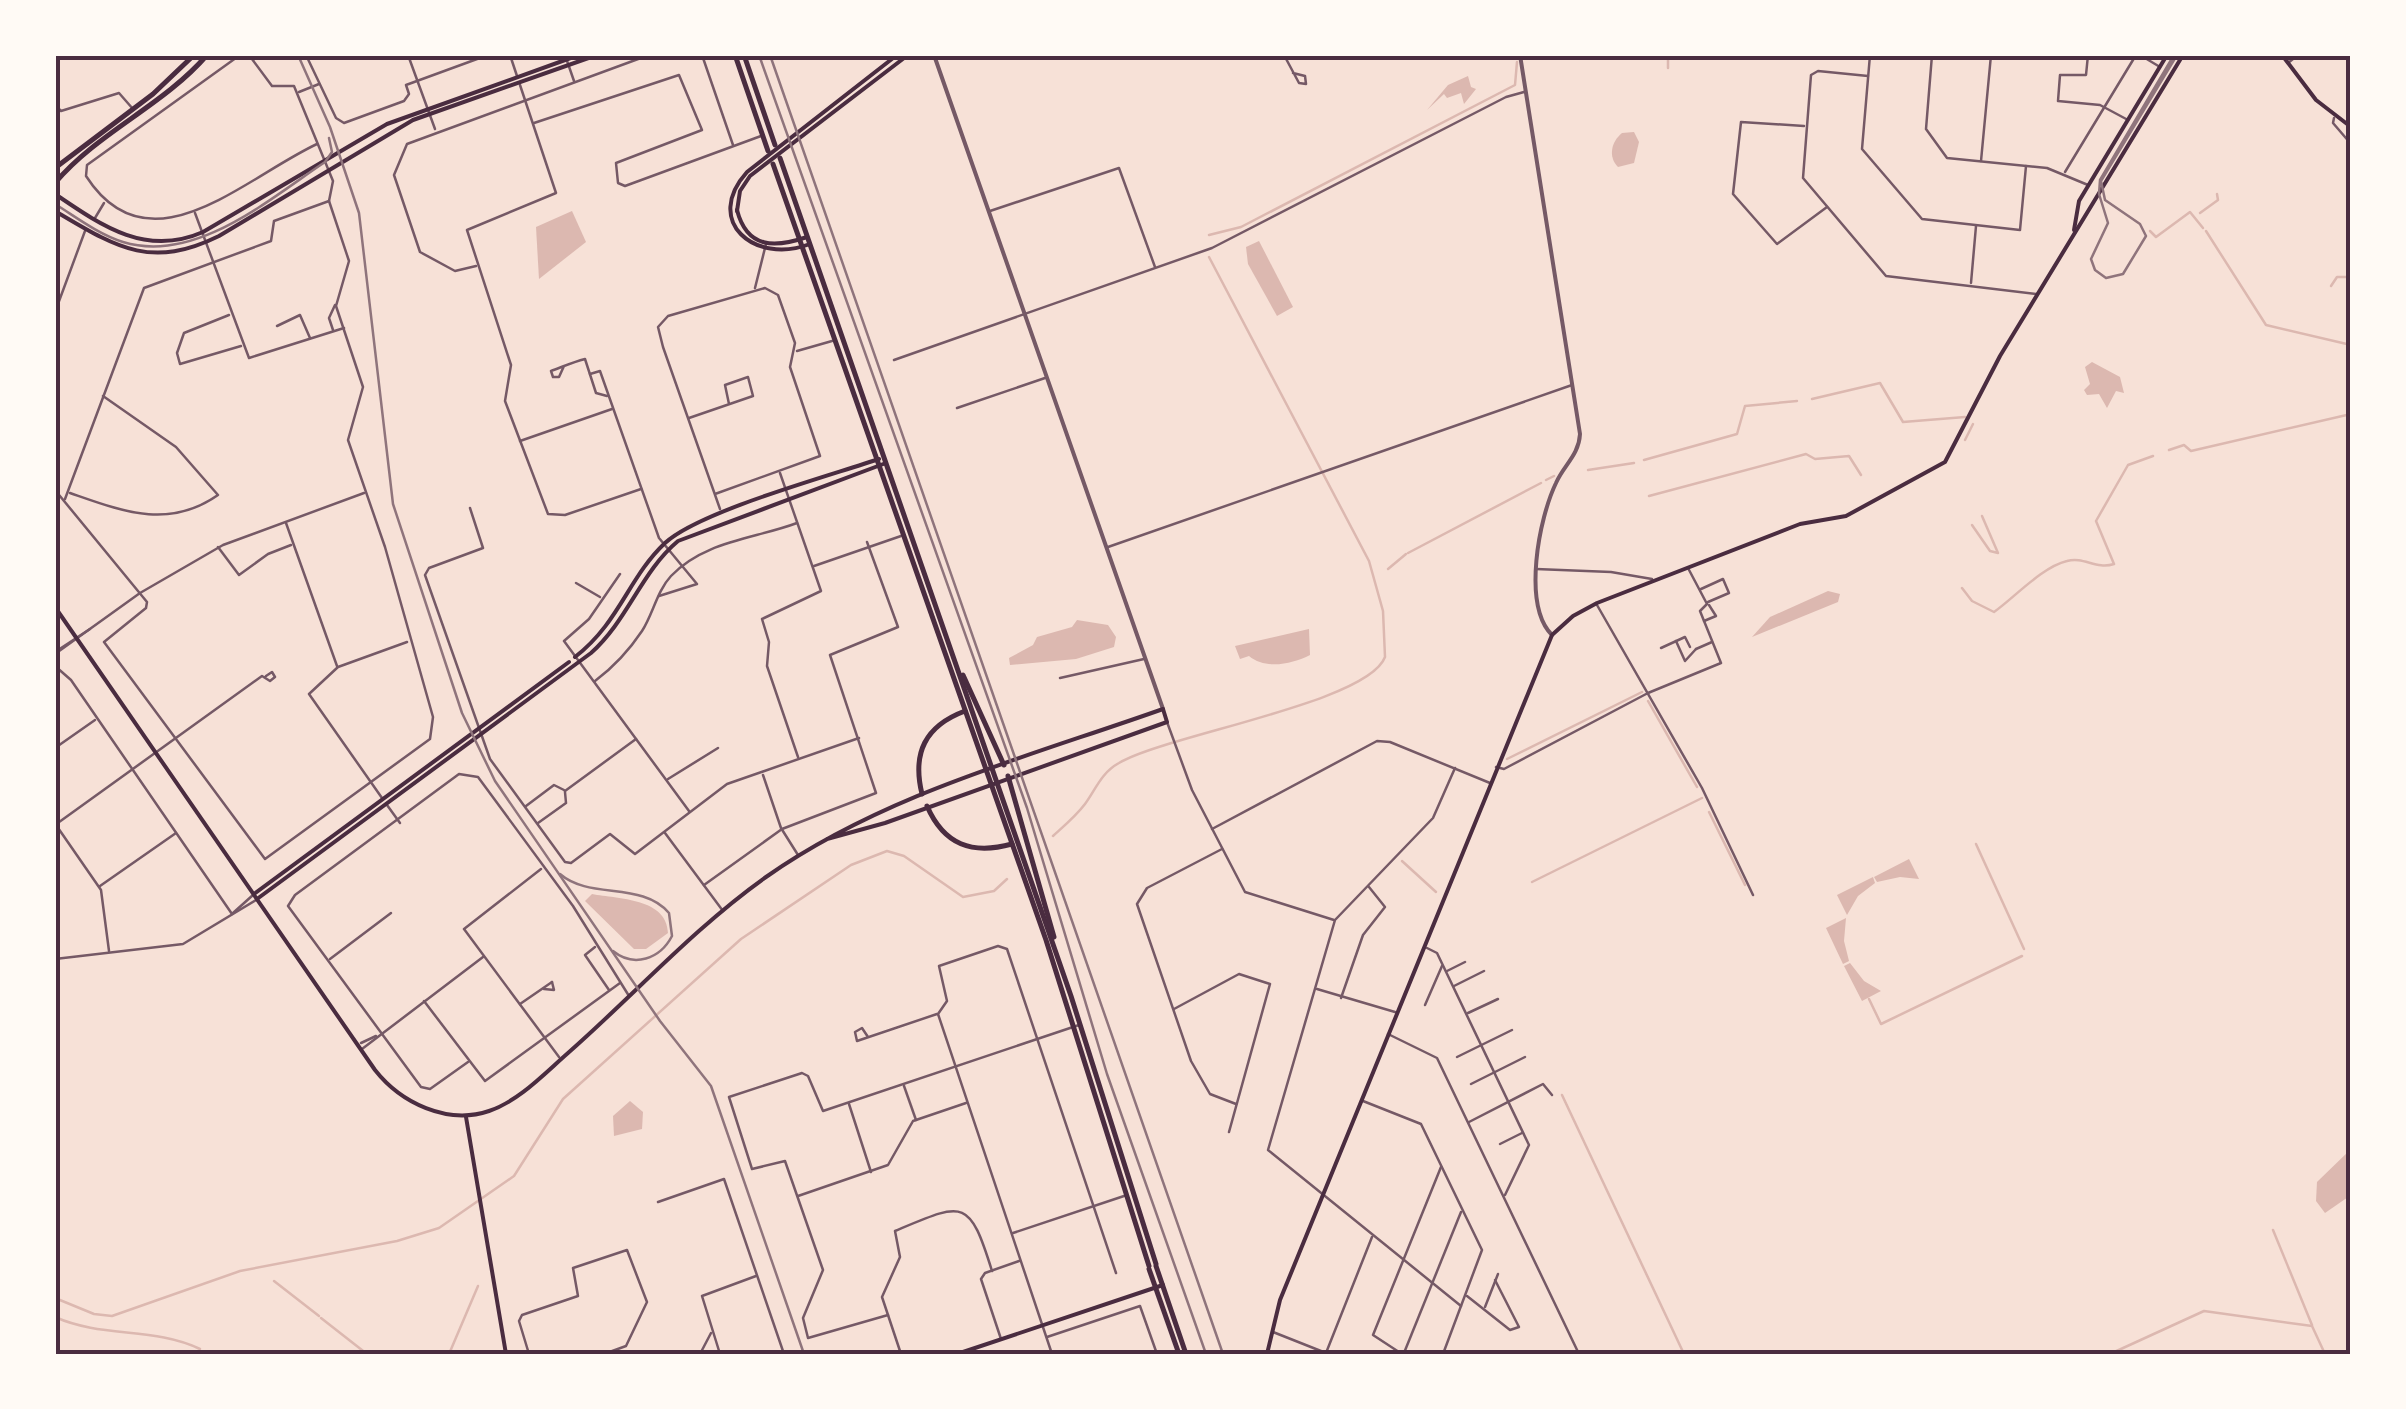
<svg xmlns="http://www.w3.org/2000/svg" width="2406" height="1409" viewBox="0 0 2406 1409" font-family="Jost,sans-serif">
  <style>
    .water { fill: #dcb8b0 }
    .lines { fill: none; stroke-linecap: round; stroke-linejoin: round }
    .stream { stroke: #dcb8b0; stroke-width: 2.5 }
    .minor { stroke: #755966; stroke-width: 2.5 }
    .tertiary { stroke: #755966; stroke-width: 4 }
    .secondary { stroke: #4a2c40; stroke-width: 4 }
    .primary { stroke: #4a2c40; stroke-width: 5 }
    .tram { stroke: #8f747c; stroke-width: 2.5 }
    .rail { stroke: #8f747c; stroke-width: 2.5 }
    .neatline { fill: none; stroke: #4a2c40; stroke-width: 4 }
  </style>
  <rect width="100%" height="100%" fill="#f7e1d7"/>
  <g class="water">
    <polygon points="1468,76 1471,87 1476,89 1464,104 1461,93 1447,98 1444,94 1427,110 1448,85"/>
    <path d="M1634,132L1639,142L1634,163L1618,167C1608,157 1611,142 1622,133Z"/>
    <polygon points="572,211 586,242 539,279 536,227"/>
    <polygon points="1259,241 1293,307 1277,316 1248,264 1246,247"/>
    <polygon points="2092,362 2120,377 2124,393 2116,391 2107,408 2099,394 2087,395 2084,390 2090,384 2085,367"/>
    <polygon points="1828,591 1840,594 1838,602 1752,637 1770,617"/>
    <polygon points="1077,620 1108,625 1116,637 1114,647 1076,659 1010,665 1009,658 1033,645 1037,637 1072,627"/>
    <path d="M1309,629L1310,655C1292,664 1266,670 1249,656L1240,659L1235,646Z"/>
    <polygon points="1909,859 1919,879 1900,877 1877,882 1874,877"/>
    <polygon points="1873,877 1875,883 1858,896 1847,915 1837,895"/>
    <path d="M592,894C618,899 667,898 668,933L646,949H634L585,901Z"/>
    <polygon points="1846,918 1844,941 1849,961 1843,964 1826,928"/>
    <polygon points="1850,963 1864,981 1881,991 1862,1001 1844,966"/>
    <polygon points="630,1101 643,1112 642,1129 614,1136 613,1116"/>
    <polygon points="2351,1149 2351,1195 2325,1213 2316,1201 2317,1182"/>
  </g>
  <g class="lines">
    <g class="stream">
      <polyline points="1668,55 1668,68"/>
      <polyline points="2200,213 2218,200 2217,194"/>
      <polyline points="2150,231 2156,237 2190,212 2203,228"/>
      <polyline points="2206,231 2266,325 2351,345"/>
      <polyline points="1209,235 1241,227 1515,85 1517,62"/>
      <polyline points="2331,286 2337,277 2351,277"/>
      <polyline points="1812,399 1880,383 1903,422 1965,417"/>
      <polyline points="1965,440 1973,424"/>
      <polyline points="2169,450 2184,445 2191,451 2351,414"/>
      <polyline points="1644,460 1737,434 1745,406 1797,401"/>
      <polyline points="1588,470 1634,463"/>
      <polyline points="1546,480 1554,476"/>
      <polyline points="1649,496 1806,454 1815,459 1849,456 1861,475"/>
      <polyline points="1972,525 1990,551 1998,553 1982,516"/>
      <polyline points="1408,553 1541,483"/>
      <polyline points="1388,569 1406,554"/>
      <path d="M1962,588L1972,601L1994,612C2015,597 2042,567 2067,561C2084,556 2096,570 2114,564L2096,521L2128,465L2153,456"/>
      <polyline points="1648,701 1697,787"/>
      <polyline points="1507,759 1642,692"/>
      <polyline points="1709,812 1745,885"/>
      <path d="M1053,836C1064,826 1076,816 1085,804C1096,789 1101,773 1119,763C1166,735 1368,703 1385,657L1383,611L1369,561L1209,257"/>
      <polyline points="1976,844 2024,949"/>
      <polyline points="1402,861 1436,892"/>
      <polyline points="1532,882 1702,798"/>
      <polyline points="1869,999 1881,1024 2022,956"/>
      <polyline points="1562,1095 1684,1354"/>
      <polyline points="2273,1230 2312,1325"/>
      <polyline points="274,1281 319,1316"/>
      <polyline points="55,1298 94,1314 112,1316 240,1271 397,1241 439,1228 514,1176 563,1099 741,939 851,865 887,851 904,856 963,897 994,891 1007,879"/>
      <path d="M55,1317C102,1338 154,1327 200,1349"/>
      <polyline points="321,1318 367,1354"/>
      <polyline points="205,1352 208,1354"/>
      <polyline points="449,1354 478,1286"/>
      <polyline points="2110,1354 2204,1311 2312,1326 2325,1354"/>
      <polyline points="2347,1354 2351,1352"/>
    </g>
    <g class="minor">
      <path d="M240,55L87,165L86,176C149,274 244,178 317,144"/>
      <polyline points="306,55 336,118 344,123 404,101 409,94 406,85 488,55"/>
      <polyline points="408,55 435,129"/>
      <polyline points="510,55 517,76"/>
      <polyline points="565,55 574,81"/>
      <polyline points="702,55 733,145"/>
      <polyline points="1284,55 1299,83 1306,84 1305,76 1293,73"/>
      <polyline points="1870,55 1862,149 1922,219 2020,230 2026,166"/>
      <polyline points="1932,55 1926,129 1947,158 2047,168 2088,185"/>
      <polyline points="2088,55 2086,75 2060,75 2058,101 2100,105 2128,120"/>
      <polyline points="2140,55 2160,67"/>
      <polyline points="2288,63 2298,55"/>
      <polyline points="1868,76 1818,71 1811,75 1803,178 1886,276 2036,294"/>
      <polyline points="520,85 556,193 467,230 511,365 505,401 548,514 565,515 641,489"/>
      <polyline points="299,92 319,84"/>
      <polyline points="55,105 61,111 119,93 133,109"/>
      <polyline points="2334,118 2333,123 2351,144"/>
      <polyline points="534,123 679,75 702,130 616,163 618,183 625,186 761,136"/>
      <polyline points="1804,126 1741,122 1733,194 1777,244 1827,207"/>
      <polyline points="1981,161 1991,55"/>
      <polyline points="2065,172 2136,55"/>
      <polyline points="990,211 1119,168 1155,267"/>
      <polyline points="195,213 249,358 344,328"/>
      <polyline points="95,218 104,203"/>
      <polyline points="476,266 455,271 420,252 394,175 407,144 649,55"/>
      <polyline points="1971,283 1976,226"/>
      <polyline points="755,288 766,244"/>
      <polyline points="55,312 85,231"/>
      <polyline points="229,315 184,333 177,353 180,364 241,346"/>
      <polyline points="277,326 300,315 310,338"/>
      <polyline points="333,330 329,318 335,305"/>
      <polyline points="797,351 832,341"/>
      <polyline points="894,360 1212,248 1506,97 1524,92"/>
      <path d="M564,366L559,377H553L551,371C562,367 573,362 585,359L596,393L607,396"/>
      <polyline points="590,374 600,371 659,538 697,584 659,596"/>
      <polyline points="957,408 1045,378"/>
      <polyline points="689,418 753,396 748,377 725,385 729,404"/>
      <polyline points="520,441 612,409"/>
      <polyline points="780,473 821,591 762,619 769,642 767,666 798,757"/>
      <polyline points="55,490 147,602 146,608 104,642 265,859 430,739 433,717 385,547 348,440 363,387 336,306 349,261 329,201 333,181 294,86 272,86 249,55"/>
      <path d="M70,493C122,511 168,530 218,495L176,447L103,396"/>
      <polyline points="715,494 820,456 790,367 795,343 778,295 765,288 668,316 658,327 663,347 720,509"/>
      <polyline points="65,499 144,288 271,241 274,221 329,201"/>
      <polyline points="470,508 483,548 429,568 425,575 490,759 565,862 571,863 610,834 635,854 727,784 859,738"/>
      <polyline points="286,523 337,666"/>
      <polyline points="218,547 239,575 268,554 291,545"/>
      <polyline points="1108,547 1572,385"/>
      <polyline points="814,566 901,536"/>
      <polyline points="1536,569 1611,572 1652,579"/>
      <polyline points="620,574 589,619 564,641 689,811"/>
      <polyline points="576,583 600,597"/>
      <polyline points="1701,589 1723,579 1729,593 1708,602"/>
      <polyline points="1597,605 1702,788 1753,895"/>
      <polyline points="1704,621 1716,616 1709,605"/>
      <polyline points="1676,641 1685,661 1696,649"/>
      <polyline points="1661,648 1685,637 1690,647"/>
      <polyline points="1696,649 1712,642"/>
      <polyline points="55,652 90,629"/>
      <polyline points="55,654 140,593 223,545 364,493"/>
      <polyline points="55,666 71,680 232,914"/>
      <polyline points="1060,678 1144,659"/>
      <path d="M595,681C615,666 628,652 642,631C653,614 657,591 671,576C704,541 754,539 797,523"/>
      <polyline points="1167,722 1192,790 1245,892 1334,920"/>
      <polyline points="55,748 95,720"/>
      <polyline points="1496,767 1504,769 1648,693 1721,663 1700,611 1707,604 1688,568"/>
      <polyline points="1455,768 1433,818 1335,920 1268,1150 1461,1306"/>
      <polyline points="763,775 781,828 798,855"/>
      <polyline points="668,779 718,748"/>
      <polyline points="565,791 636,739"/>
      <polyline points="382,798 309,694 338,667 407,642"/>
      <polyline points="387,805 400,823"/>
      <polyline points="526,806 554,785 564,790"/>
      <polyline points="538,823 566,803 565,792"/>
      <polyline points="55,825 262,676 270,681 275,677 272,672 266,676"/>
      <polyline points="56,825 101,890 109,951"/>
      <polyline points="1212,829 1377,741 1390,742 1490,783"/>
      <polyline points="665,833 723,911"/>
      <polyline points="1222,849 1147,888 1137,904 1191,1061 1210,1094 1236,1104"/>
      <polyline points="541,869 464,929 559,1057"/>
      <polyline points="704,885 782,829 876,793 830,655 898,627 867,542"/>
      <polyline points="100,886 176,833"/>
      <polyline points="233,913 253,895"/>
      <polyline points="595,947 585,955 609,990"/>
      <polyline points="1427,948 1437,953 1529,1145 1505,1195"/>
      <polyline points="55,959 183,944 256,900"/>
      <polyline points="330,959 391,913"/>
      <polyline points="1447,971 1465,962"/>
      <polyline points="1454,986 1484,971"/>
      <polyline points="544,989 554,990 552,982"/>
      <polyline points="1317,989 1395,1012"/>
      <polyline points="1341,998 1363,935 1385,907 1369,887"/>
      <polyline points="424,1001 485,1081 620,983"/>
      <polyline points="520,1004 552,982"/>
      <polyline points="1425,1005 1442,966"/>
      <polyline points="1174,1009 1239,974 1270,984 1229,1132"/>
      <polyline points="1468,1013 1498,999"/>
      <polyline points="1388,1034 1437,1058 1579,1354"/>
      <polyline points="868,1037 862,1028 855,1032 857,1041 937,1014"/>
      <polyline points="361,1043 376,1036"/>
      <polyline points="362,1049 483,957"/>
      <polyline points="1457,1057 1512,1030"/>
      <polyline points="468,1062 430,1089 421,1087 288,906 295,895 459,774 478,777 573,906 629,996"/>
      <polyline points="1471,1084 1525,1057"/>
      <polyline points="904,1086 916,1120"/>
      <polyline points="1363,1101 1421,1124 1482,1250 1443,1354"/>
      <polyline points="849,1104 871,1172"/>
      <polyline points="1469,1122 1543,1084 1552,1095"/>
      <polyline points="1500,1144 1522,1133"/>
      <polyline points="798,1196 888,1165 913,1121 966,1103"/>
      <polyline points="658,1202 724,1179 784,1354"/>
      <polyline points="1013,1233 1124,1196"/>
      <polyline points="1467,1296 1510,1330 1519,1327 1495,1280"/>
      <polyline points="1485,1307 1498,1274"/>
      <polyline points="888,1315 808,1338 803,1318 823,1270 785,1161 752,1169 729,1097 802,1073 808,1076 823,1111 1079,1025"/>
      <polyline points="1273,1332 1326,1353 1372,1237"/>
      <polyline points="1047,1337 1140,1306 1157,1354"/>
      <polyline points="1001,1339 981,1279 985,1273 1019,1261"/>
      <polyline points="1404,1353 1461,1212"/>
      <polyline points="529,1354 519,1321 522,1315 578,1296 573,1268 627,1250 647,1302 626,1346 604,1354"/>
      <polyline points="700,1354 711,1333"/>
      <polyline points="720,1354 702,1296 756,1276"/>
      <path d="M901,1354L882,1297L900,1257L895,1231C964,1202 969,1197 992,1271"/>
      <polyline points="1052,1354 938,1014 947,1001 939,966 998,946 1007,949 1116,1273"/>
      <polyline points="1402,1354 1373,1335 1441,1167"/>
    </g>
    <g class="tertiary">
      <polyline points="934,55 1163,709"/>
      <path d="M1520,55L1580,434C1579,455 1564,465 1556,483C1539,518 1522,605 1552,635"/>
    </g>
    <g class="secondary">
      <polyline points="2282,55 2316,100 2351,127"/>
      <path d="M55,194C102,226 146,257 203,232L387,124L579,55"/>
      <path d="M737,210C747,249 775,248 807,237"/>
      <path d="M55,211C116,247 150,270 219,236L413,120L597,55"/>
      <polyline points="737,211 740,191 750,176 908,55"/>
      <polyline points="2074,230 2079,201 2167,55"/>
      <path d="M810,244C754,265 703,221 747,172L897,55"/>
      <path d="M55,607L375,1070C401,1103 447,1125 489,1111C519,1101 545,1073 568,1053C634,995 694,928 766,877C884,794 1028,757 1163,709L1167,722L885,823L827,839"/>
      <path d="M575,657C620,622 628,578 665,543C700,511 829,476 879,459"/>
      <polyline points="254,894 569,662"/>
      <path d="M257,899L591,653C628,620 641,572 678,541L886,463"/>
      <polyline points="466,1117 506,1354"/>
      <polyline points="957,1354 1163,1285"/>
      <polyline points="1267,1354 1280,1300 1552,635 1573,616 1597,603 1800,524 1846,516 1945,462 2000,356 2183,55"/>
    </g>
    <g class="primary">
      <polyline points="735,55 768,151"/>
      <polyline points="744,55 775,145"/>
      <polyline points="780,158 1071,996 1156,1264"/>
      <polyline points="773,164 1046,940 1149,1266"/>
      <polyline points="55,168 153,94 194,55"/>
      <path d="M55,183C98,132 163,106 207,55"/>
      <polyline points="963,675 1004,765"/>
      <polyline points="1008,776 1054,937"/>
      <path d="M922,794C912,753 925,726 965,711"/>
      <path d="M927,806C944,845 972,855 1012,844"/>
      <polyline points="1156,1266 1186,1354"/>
      <polyline points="1149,1269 1179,1354"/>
    </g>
    <g class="tram">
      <polyline points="298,55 330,127 359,213 393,504 462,713 495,781 660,1021 711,1086 804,1354"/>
      <polyline points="759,55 1027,808 1107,1074 1206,1354"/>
      <polyline points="2174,55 2100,180 2099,194 2108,223 2091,259 2095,270 2106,278 2123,274 2146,236 2140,224 2105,200 2101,181 2177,55"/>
      <path d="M55,204C76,217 98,234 123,242C195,264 268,200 325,162L332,152L329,138"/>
      <path d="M560,874C590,900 642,881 669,913L672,936C660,959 634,968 613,951"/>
    </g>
    <polyline class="rail" points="770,55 1223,1354"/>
  </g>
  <rect width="2406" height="1409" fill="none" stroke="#fffaf5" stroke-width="115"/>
  <rect x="58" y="58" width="2290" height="1294" class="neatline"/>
</svg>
